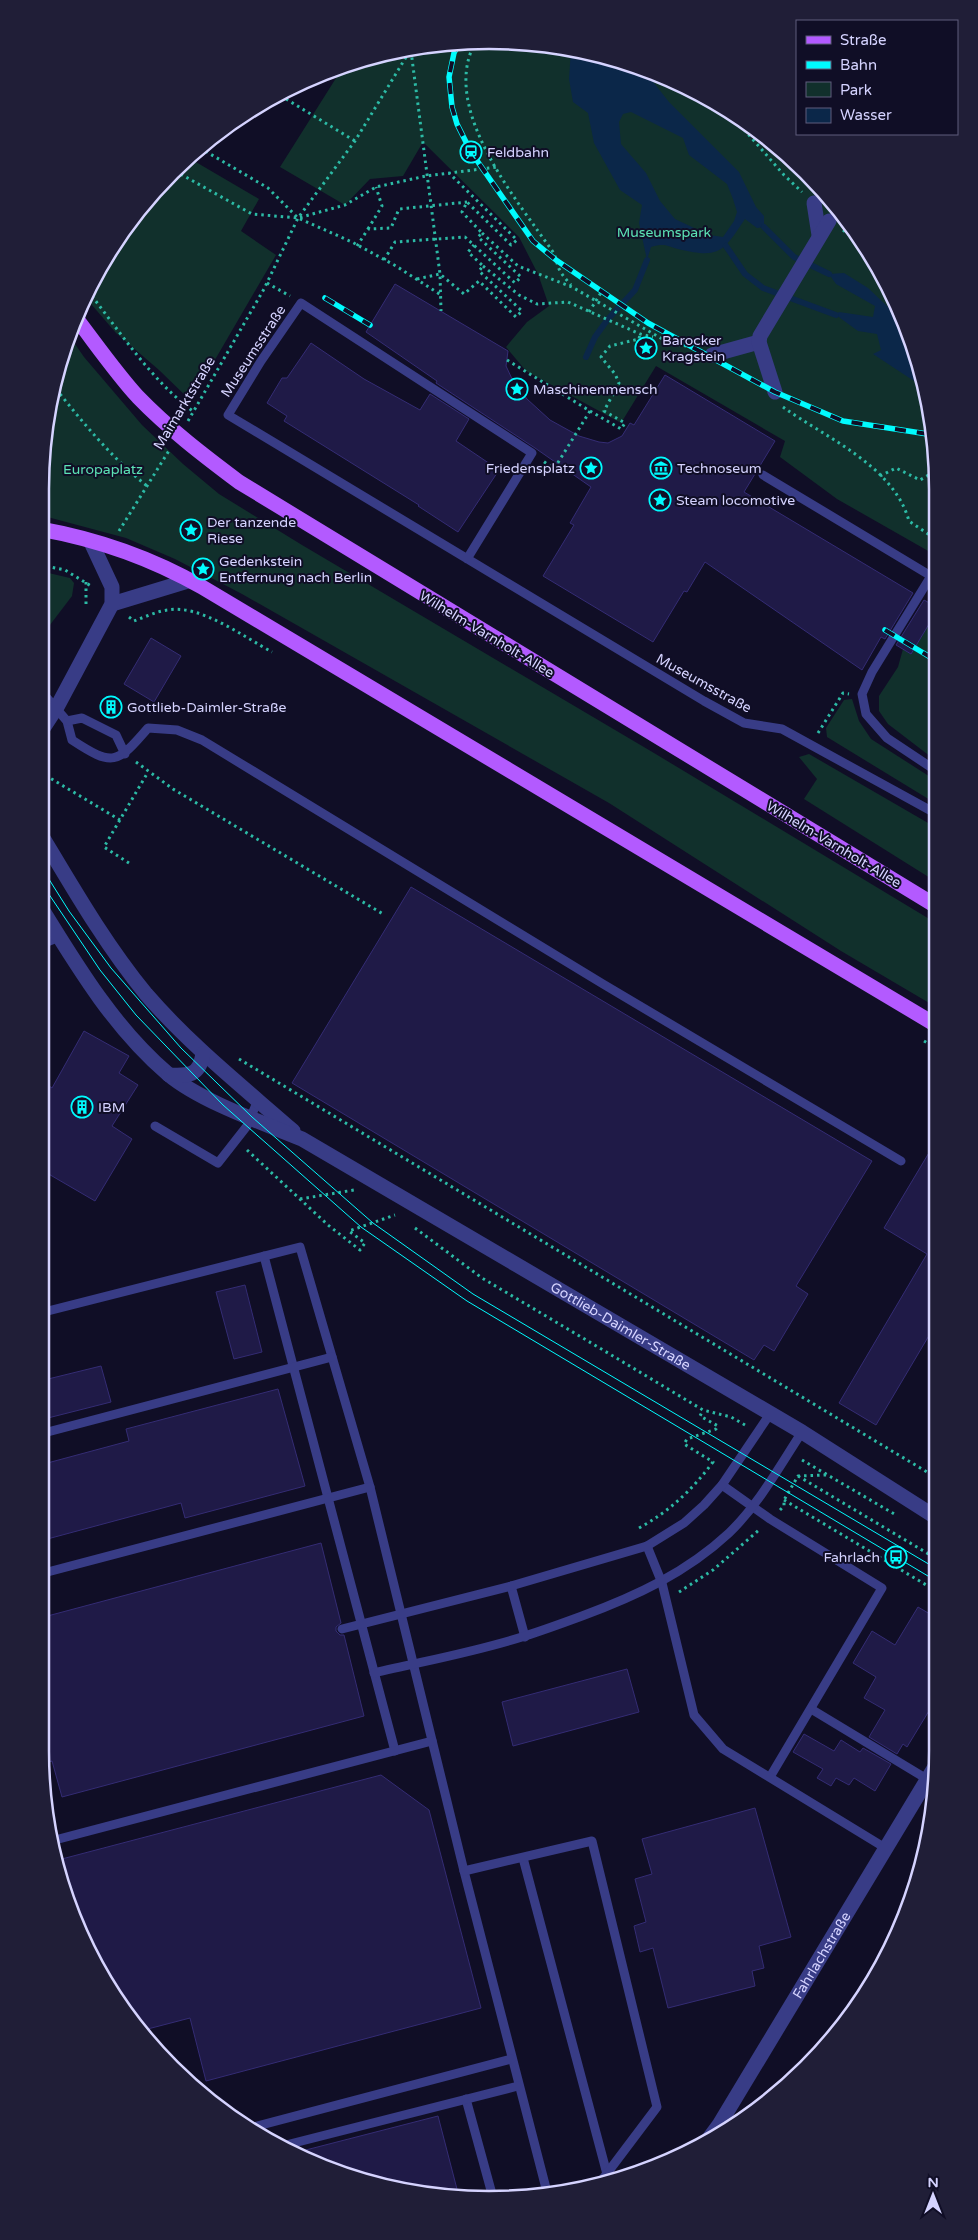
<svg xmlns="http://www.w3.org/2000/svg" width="978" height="2240" viewBox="0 0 978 2240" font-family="'Varela Round',sans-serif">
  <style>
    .green { fill: #11302c }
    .water { fill: #0b2749; fill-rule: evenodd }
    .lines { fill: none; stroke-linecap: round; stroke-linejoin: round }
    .stream { stroke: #0b2749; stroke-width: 6 }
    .building { fill: #1f1a47; stroke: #342c74 }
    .path { stroke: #2cbaa5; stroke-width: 3; stroke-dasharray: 2.5 4; stroke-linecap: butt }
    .lane { stroke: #383c86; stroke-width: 9 }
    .street { stroke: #383c86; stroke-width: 15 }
    .primary { stroke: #b35aff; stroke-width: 15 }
    .tram { stroke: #00fbfe; stroke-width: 1 }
    .rail-casing { stroke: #00fbfe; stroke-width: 5.5 }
    .rail { stroke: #100e26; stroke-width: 4; stroke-dasharray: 11; stroke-linecap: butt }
    .labels { text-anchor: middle; stroke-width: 4; stroke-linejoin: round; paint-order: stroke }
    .poi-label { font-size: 14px; fill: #d5d3ff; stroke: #100e26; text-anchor: start }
    .park-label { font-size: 14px; fill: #5ce2b5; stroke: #100e26 }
    .street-label { font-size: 14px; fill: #d5d3ff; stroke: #100e26 }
    .rim { fill: none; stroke: #d5d3ff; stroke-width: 2.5 }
  </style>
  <rect width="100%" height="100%" fill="#100e26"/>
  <g class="green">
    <polygon points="460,41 548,44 634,64 739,116 845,215 904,317 934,430 934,547 930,552 837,499 780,457 785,441 656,366 621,423 526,371 506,347 527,322 549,306 538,274 519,237 423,142 403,176 370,179 345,205 280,167 343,67 373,55"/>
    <polygon points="189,158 259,199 241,231 276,255 191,401 159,370 116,333 85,297 100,264 152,193"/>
    <polygon points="68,334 84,357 142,425 183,464 219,494 302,545 654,753 936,923 936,1007 841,951 609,803 242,594 175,559 126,538 40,515 40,489 64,344"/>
    <polygon points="40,571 70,578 74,583 72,596 40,638"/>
    <polygon points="935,614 935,760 888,724 879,711 879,696 898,667 903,649 911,654"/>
    <polygon points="852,699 859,721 871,739 935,780 935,803 827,737 826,728 844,700"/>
    <polygon points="809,754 935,827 935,881 804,799 817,779 799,757"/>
  </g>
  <g class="water">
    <path d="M571,50L634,64L642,68L669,102L739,172L756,207L764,216V227L757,228L745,219C723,252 720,259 678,249C666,246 665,243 651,247L647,260L639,223L642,205L620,190L594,143L588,113L573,102L569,79ZM631,112L683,138L689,155L727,184L733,199L737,212L734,221L723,237L709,235L675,219L660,201L646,173L621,144L619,122L623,114Z"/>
    <polygon points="844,273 868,288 906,324 921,382 914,381 873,354 881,350 877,334 858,331 836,315 839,312 873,317 875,306 836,284 829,274"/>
  </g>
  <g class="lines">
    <g class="stream">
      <polyline points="764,227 794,257 829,274"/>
      <polyline points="726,246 745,274 763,288 836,315"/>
      <polyline points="586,357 595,337 608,319 635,290 647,260"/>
    </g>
  </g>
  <g class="building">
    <polygon points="395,284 508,351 506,366 513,381 527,399 550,420 579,436 599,442 608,443 622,436 630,423 634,425 665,375 775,441 744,492 913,593 885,639 881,637 862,670 705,562 687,592 684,591 653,642 543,576 574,525 570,523 591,487 535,448 436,383 437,381 366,332"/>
    <polygon points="311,343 364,379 420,410 430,394 469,419 456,441 499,470 458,532 418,506 419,505 284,421 287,416 267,403 282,378 287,378"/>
    <polygon points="924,600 935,606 935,614 911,654 896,645"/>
    <polygon points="151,638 181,656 154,702 124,684"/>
    <polygon points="411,887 872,1161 796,1286 808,1294 774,1351 764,1345 754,1360 292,1083"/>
    <polygon points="84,1031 129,1056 119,1073 138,1085 112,1126 132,1139 95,1201 40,1169 40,1080 52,1088"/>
    <polygon points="936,1141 937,1322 876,1425 839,1403 927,1254 884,1228"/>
    <polygon points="245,1285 262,1352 234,1359 216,1292"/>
    <polygon points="101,1366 111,1402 40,1420 40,1381"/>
    <polygon points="278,1389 305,1486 185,1518 181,1503 40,1541 40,1465 129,1441 126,1429"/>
    <polygon points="321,1543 341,1623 336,1627 336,1631 340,1635 344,1635 364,1716 62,1797 52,1761 42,1764 40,1751 40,1618"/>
    <polygon points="918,1607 935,1617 931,1623 938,1627 938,1634 932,1644 938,1648 938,1696 907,1747 903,1744 897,1754 869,1737 885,1710 864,1698 876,1677 853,1663 872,1631 895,1645"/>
    <polygon points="627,1669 639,1712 513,1746 502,1702"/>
    <polygon points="804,1734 834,1751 841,1740 860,1752 863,1748 891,1764 875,1791 854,1778 849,1785 836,1778 831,1786 817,1778 823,1769 793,1752"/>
    <polygon points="381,1775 429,1810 481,2008 206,2081 190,2018 140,2031 100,1975 64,1896 58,1860"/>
    <polygon points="755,1808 791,1937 759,1946 764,1968 752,1971 755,1986 668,2008 653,1948 640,1952 634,1926 646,1922 635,1879 652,1874 642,1839"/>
    <polygon points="438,2116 458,2193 402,2191 298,2152"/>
  </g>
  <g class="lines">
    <g class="path">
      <path d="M476,41C438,107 517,200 553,252C556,257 556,261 558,266C560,273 566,279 571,285"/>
      <polyline points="411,51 440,274 441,311"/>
      <polyline points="286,99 355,141"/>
      <polyline points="727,110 784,175 802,192"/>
      <polyline points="200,148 268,188 298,218 352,242 396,266 441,295"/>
      <polyline points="175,171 252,214 298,218 345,205 376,187 426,176 497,167"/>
      <polyline points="368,229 382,206 376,187"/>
      <polyline points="843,230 862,245"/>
      <polyline points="482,233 518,266 572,287 671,344 687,346 696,349"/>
      <polyline points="357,246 368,229 391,228 399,209 467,202"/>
      <polyline points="384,260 395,242 465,237 515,283 521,277 478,237 482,233 462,212 467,202 511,245 517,240 449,173"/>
      <polyline points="483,266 519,295 537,304 568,302 640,334 653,337"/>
      <polyline points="417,279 440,274 464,294 479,281 516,317 522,311 479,271 483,266 468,252 474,245"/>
      <polyline points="267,283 290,296"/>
      <path d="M88,291C121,333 151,380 194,412"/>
      <polyline points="589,312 602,291"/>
      <polyline points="507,360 590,411 554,469 543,461"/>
      <polyline points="732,368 752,381"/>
      <path d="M56,389C84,424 112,458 147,486"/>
      <path d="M783,407C826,438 894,466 909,521L934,538"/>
      <polyline points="590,411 621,429 625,423 604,411 619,383 615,374 601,357 610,346 639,339 640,334"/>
      <polyline points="188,421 264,289 298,218 355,141 411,49"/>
      <polyline points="880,476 896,468 920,480 934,472"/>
      <polyline points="119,531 170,449"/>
      <polyline points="40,565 65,570 91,586"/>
      <polyline points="86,582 86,604"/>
      <path d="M129,617L134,621C145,617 157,611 168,610C200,604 244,637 272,652"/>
      <polyline points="818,733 843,693 849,694"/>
      <polyline points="136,762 173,789 383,914"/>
      <polyline points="40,772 120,820"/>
      <polyline points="129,863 104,847 148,772"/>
      <polyline points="924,1041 936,1048"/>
      <polyline points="239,1059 937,1478"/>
      <polyline points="247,1150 328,1225 360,1250 365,1243 349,1231 395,1215"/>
      <polyline points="300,1199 354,1190"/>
      <polyline points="415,1228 482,1278 603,1350 703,1410 731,1417 745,1425"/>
      <polyline points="802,1460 896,1515"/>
      <polyline points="798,1476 937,1559"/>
      <polyline points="784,1500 938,1592"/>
      <polyline points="780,1510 784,1506 784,1500 798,1476 827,1475"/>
      <path d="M639,1528C670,1511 693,1489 713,1462L684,1444L687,1439L716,1429L718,1426L700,1416L703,1410"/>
      <polyline points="929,1535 937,1541"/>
      <polyline points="679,1592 713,1570 759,1530"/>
    </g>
    <g class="lane">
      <polyline points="763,475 931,576 872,672 862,694 866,714 887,738 935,770"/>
      <polyline points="467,559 532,453 301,303 261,361 228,415 704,701 744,723 782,729 935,813"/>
      <path d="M40,690L67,721L72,740C113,767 117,764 148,728L177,730L202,740L603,984L901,1161"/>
      <polyline points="67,721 82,718 116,735 125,754"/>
      <polyline points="40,949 47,942 59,937"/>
      <polyline points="155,1126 218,1163 247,1126 258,1100"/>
      <polyline points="264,1256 395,1751"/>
      <polyline points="40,1313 300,1247 370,1487 464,1871 548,2196"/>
      <polyline points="40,1434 332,1357"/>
      <polyline points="722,1485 770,1519 882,1588 770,1777"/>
      <polyline points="647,1546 662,1583 694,1715 723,1749 887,1849"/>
      <polyline points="40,1574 370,1487"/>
      <polyline points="511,1586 525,1637"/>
      <polyline points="342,1629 511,1586 647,1546 684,1523 704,1505 722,1485 770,1414"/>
      <path d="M374,1673C424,1661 476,1652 525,1636C544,1630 563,1623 582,1616C636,1596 686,1573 729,1533C759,1504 779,1467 802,1432"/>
      <polyline points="811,1709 927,1779"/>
      <polyline points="55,1840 432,1741"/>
      <polyline points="523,1858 607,2174"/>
      <polyline points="464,1871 592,1841 657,2107 599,2184"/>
      <polyline points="466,2099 492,2194"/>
      <polyline points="250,2128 511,2059"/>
      <polyline points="282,2146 518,2086"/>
    </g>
    <g class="street">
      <polyline points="814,203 819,235"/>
      <polyline points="712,355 759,342"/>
      <polyline points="775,392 759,342 760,336 829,221"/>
      <polyline points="112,604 191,580"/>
      <polyline points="40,733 57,707 112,604 112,587 91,542"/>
      <path d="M40,833C73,888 105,944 146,994C190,1045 243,1087 293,1131"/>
      <path id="s1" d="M40,906C77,966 114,1028 168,1074C200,1101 263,1123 302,1139L802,1432L937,1518"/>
      <path d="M169,1075C189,1076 199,1076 203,1054"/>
      <path id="s2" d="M705,2144L719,2125L936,1765"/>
    </g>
    <g class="primary">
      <path d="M76,318C96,344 116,373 138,397C169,429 203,455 239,482L936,906"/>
      <path d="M40,529C96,539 153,559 202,587L936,1025"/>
    </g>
    <g class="tram">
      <polyline points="40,865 69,911 111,968 181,1048 252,1117 373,1223 473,1294 937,1569"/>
      <polyline points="40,881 100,970 136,1015 223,1105 361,1227 467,1301 938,1582"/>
    </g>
    <g class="rail-casing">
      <g id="rail">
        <polyline points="460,41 454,53 449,77 452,107 457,124 471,152 533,241 556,260 648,323 775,392 843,421 934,435"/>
        <polyline points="325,298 370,325"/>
        <polyline points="885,630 935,660"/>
      </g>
    </g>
    <use href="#rail" class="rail"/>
  </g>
  <defs>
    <g id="station-ring" transform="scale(1.125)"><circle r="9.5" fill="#100e26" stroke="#00fbfe" stroke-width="1.5"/><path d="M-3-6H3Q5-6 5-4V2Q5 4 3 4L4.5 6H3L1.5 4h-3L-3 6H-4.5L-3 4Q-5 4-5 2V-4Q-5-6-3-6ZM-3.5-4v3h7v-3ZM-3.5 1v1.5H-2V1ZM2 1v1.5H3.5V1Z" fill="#00fbfe"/></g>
    <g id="sight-ring" transform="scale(1.125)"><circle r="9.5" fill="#100e26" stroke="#00fbfe" stroke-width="1.5"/><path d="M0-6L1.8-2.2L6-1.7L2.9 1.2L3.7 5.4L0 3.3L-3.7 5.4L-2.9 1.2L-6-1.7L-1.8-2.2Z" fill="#00fbfe"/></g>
    <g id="museum-ring" transform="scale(1.125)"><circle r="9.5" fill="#100e26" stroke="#00fbfe" stroke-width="1.5"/><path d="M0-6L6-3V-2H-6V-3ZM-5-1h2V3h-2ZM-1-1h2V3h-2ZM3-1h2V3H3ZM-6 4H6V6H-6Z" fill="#00fbfe"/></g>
    <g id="building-ring" transform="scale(1.125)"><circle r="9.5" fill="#100e26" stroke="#00fbfe" stroke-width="1.5"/><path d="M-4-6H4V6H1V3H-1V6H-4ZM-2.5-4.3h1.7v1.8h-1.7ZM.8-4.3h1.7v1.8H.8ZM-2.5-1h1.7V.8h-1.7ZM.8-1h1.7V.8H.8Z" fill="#00fbfe"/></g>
    <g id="bus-ring" transform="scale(1.125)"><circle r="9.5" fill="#100e26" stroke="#00fbfe" stroke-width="1.5"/><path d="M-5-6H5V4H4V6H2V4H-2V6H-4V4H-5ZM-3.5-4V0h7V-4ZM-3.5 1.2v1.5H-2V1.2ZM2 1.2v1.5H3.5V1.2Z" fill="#00fbfe"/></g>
  </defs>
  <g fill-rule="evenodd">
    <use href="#station-ring" x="471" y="152"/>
    <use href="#sight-ring" x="646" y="348"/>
    <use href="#sight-ring" x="517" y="389"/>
    <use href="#sight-ring" x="591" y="468"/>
    <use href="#museum-ring" x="661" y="468"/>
    <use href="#sight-ring" x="660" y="500"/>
    <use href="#sight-ring" x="191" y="530"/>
    <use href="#sight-ring" x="203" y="569"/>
    <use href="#building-ring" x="111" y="707"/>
    <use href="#building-ring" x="82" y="1107"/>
    <use href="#bus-ring" x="896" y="1557"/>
  </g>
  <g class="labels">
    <g class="poi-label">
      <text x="487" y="157">Feldbahn</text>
      <text x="662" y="345">Barocker<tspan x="662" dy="16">Kragstein</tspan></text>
      <text x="533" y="394">Maschinenmensch</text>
      <text x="575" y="473" text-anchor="end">Friedensplatz</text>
      <text x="677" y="473">Technoseum</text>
      <text x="676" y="505">Steam locomotive</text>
      <text x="207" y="527">Der tanzende<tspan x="207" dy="16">Riese</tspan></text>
      <text x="219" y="566">Gedenkstein<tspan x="219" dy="16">Entfernung nach Berlin</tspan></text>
      <text x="127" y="712">Gottlieb-Daimler-Straße</text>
      <text x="98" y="1112">IBM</text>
      <text x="880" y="1562" text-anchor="end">Fahrlach</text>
    </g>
    <g class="park-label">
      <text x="664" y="237">Museumspark</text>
      <text x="103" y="474">Europaplatz</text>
    </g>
    <g class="street-label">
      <text transform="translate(253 351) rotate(-57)" y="5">Museumsstraße</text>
      <text transform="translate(184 403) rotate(-59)" y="5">Maimarktstraße</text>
      <text transform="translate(487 634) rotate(31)" y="5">Wilhelm-Varnholt-Allee</text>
      <text transform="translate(704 683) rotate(29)" y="5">Museumsstraße</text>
      <text transform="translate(834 844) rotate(31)" y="5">Wilhelm-Varnholt-Allee</text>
      <text dy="5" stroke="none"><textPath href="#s1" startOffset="731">Gottlieb-Daimler-Straße</textPath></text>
      <text dy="5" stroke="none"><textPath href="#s2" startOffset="222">Fahrlachstraße</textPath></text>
    </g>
  </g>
  <path d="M0 0H978V2240H0ZM489 49H489A440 440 0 0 1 929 489V1751A440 440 0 0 1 489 2191H489A440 440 0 0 1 49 1751V489A440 440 0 0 1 489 49Z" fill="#201e37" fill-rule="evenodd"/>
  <path class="rim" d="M489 49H489A440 440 0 0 1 929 489V1751A440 440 0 0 1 489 2191H489A440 440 0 0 1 49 1751V489A440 440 0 0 1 489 49Z"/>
  <rect x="796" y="20" width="162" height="115" fill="#100e26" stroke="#5f5d7d"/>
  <rect x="806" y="36" width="25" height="8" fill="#b35aff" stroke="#5f5d7d"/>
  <text x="840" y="45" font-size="15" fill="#d5d3ff">Straße</text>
  <rect x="806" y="61" width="25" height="8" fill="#00fbfe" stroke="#5f5d7d"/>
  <text x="840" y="70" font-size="15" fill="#d5d3ff">Bahn</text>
  <rect x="806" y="82" width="25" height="15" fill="#11302c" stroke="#5f5d7d"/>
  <text x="840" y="95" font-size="15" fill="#d5d3ff">Park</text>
  <rect x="806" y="108" width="25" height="15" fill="#0b2749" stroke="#5f5d7d"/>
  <text x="840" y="120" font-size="15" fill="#d5d3ff">Wasser</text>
  <g transform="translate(933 2195)" stroke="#100e26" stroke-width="4" paint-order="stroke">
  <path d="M0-4L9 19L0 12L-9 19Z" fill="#d5d3ff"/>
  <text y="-8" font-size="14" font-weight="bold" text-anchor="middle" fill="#d5d3ff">N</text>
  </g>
</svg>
